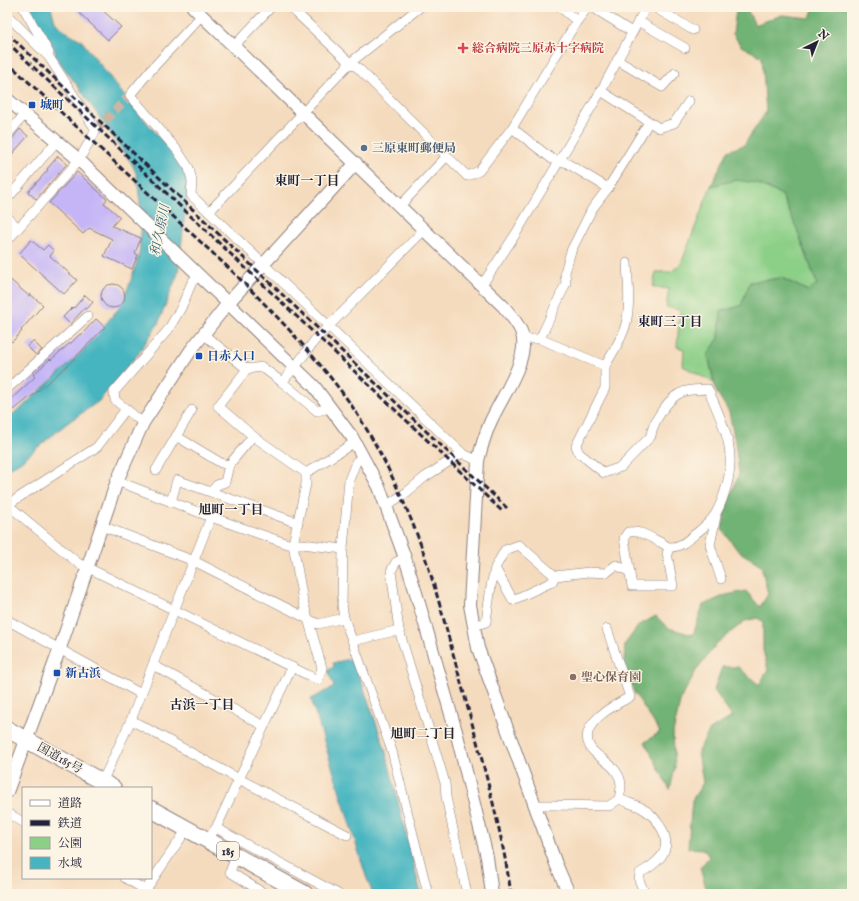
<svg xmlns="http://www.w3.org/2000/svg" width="859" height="901" viewBox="0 0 859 901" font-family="'IM FELL English','Noto Serif JP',serif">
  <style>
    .green { fill: #8ccf87; stroke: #577861 }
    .forest { fill: #71b274; stroke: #4a6a58 }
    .water { fill: #46b5c0; stroke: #346c7e }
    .building { fill: #c5b5f7 }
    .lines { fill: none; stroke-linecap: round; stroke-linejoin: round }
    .minor-tunnel { stroke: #cbb6a4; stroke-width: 9; stroke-dasharray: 9 4.5; stroke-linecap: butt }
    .minor-casing { stroke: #8c7e7c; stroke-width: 10 }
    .tertiary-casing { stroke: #8c7e7c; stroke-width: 14 }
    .trunk-casing { stroke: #8c7e7c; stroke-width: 18 }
    .minor { stroke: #fff; stroke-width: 9 }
    .tertiary { stroke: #fff; stroke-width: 12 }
    .trunk { stroke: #fff; stroke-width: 16 }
    .rail { stroke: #22223b; stroke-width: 3; stroke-dasharray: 6 3; stroke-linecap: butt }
    .health-dot { fill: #e0444e; stroke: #fcf5e5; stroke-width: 1.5 }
    .transit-dot { fill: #1a4fb4; stroke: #fcf5e5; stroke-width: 1.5 }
    .service-dot { fill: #5c6f8a; stroke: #fcf5e5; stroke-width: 1.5 }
    .education-dot { fill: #8d6e63; stroke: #fcf5e5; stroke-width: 1.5 }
    .labels { text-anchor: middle; stroke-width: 3; stroke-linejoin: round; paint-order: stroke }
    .shield { fill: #fcf5e5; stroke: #63616e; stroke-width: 1 }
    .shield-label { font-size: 11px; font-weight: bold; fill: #22223b }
    .health-label { font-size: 12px; font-weight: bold; fill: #be3a42; stroke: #fcf5e5; text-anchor: start }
    .transit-label { font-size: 12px; font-weight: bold; fill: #164399; stroke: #fcf5e5; text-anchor: start }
    .service-label { font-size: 12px; font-weight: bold; fill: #4e5e75; stroke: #fcf5e5; text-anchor: start }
    .education-label { font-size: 12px; font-weight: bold; fill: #785e54; stroke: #fcf5e5; text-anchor: start }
    .street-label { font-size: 12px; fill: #22223b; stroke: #fcf5e5 }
    .neighbourhood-label { font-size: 13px; font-weight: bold; fill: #22223b; stroke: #fcf5e5 }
    .water-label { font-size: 13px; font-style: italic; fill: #305d70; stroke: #fcf5e5 }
  </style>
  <rect width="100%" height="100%" fill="#fcf5e5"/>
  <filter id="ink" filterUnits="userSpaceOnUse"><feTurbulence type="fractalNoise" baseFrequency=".025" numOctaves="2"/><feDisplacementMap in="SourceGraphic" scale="8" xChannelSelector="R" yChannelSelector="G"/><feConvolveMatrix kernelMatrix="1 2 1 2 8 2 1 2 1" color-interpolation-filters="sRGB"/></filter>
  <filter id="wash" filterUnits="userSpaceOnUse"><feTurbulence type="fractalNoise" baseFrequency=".012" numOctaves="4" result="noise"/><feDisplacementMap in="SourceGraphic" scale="16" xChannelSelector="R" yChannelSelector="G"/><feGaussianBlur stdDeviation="0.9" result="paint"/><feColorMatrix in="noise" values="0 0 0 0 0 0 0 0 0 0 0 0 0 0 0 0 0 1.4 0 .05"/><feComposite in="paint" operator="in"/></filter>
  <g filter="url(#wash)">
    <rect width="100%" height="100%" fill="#f5dbbe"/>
    <polygon class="green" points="736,180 756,183 782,195 797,229 817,284 808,291 782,278 750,282 741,306 721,311 719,338 708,355 714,383 683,366 684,349 677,347 680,310 666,307 669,289 653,287 656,272 671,272 681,264 711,186"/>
    <polygon class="forest" points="814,7 852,7 852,894 708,894 700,868 709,857 704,849 688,848 692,800 703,783 698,751 710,730 732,717 714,690 722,667 738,667 759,685 768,670 763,650 763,621 757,618 745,621 717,643 697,669 681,698 673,733 675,767 670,790 645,742 660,732 634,692 624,662 625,644 639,625 656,616 668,628 693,635 703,605 726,595 746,591 760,607 768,594 761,565 738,551 722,529 727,506 739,474 735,441 729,412 716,391 708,355 719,338 721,311 741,306 750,282 782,278 808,291 817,284 797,229 782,195 756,183 736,180 711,186 728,151 744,145 766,112 762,57 741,46 733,34 736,10 748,11 755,25 782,15 810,18"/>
    <g class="water">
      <polygon points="28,7 51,7 55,22 65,31 81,40 126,98 184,166 188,189 178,273 158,324 138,354 99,401 66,424 20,462 7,469 7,418 20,409 80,354 119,308 130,283 139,255 142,223 137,175 132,164 77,85 54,55 56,53 46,33 34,21"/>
      <polygon points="353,658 385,748 421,894 373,894 366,876 311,699 334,687 328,670 334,667 333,663"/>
    </g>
    <g id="blocks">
      <g class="building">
        <polygon points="73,7 99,7 121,27 108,40"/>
        <polygon points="20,129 28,136 7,160 7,141 12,139"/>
        <polygon points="58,156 67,164 36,199 28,192 48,170 47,169"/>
        <polygon points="77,172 107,199 104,203 120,217 112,226 141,238 135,253 138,255 132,269 104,256 112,239 89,228 83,234 49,203"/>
        <polygon points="31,240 43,250 48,245 54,251 50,256 77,280 64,294 19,254"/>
        <polygon points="7,277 29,296 30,294 43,305 21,330 22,331 12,342 7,337"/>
        <circle cx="113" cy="296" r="12"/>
        <polygon points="85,295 93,302 87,309 85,308 70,324 63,317 73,307 74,308"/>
        <polygon points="96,319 105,327 69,364 31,397 30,397 14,410 13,409 7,414 7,403 35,377 33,375 50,359 51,360 70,343 70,344 80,334 81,335"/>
        <polygon points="33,341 42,350 36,355 27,346"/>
      </g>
    </g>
  </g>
  <g filter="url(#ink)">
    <use href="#blocks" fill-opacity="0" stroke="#8c7e7c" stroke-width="1"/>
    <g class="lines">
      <polyline class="minor-tunnel" points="96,130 130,95"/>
      <g class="minor-casing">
        <g id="minor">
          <polyline points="23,7 49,53"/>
          <polyline points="290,7 350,63 358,68 467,176 479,171 512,128 552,159 565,162 608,188"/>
          <polyline points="560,7 577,21"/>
          <polyline points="592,7 632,32"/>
          <polyline points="654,7 693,30"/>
          <polyline points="7,15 49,57 96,130 79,160 7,241"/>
          <polyline points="202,15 149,72 130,95 177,150 189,168 192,181 191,195 462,453"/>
          <polyline points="638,21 685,48"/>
          <polyline points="234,46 271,7"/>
          <polyline points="617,60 662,87 675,73"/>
          <polyline points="601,91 659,128 674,123 689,101"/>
          <polyline points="512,128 577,21 588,7"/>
          <polyline points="7,135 25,114"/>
          <polyline points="7,199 57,141"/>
          <polyline points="400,206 447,156"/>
          <polyline points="209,212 350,63 420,7"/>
          <polyline points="7,217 18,228"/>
          <polyline points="480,284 486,279 515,235 601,91 646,7"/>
          <polyline points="203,334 247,369"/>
          <path d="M522,339H540L605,366V388L576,446L579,453L604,473L621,467L651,436C652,423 669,396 683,392C690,389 700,390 708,389C724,426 739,453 724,494C718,512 714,519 699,531C691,537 681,548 670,547C668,547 665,545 662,543C651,538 641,530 628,532L624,538L632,586H673L667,553L670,547"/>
          <polyline points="540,339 566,283 565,272 571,251 592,209 608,188 649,122"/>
          <path d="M605,366C612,354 621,340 625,327C631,307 628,283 627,263"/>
          <polyline points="282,382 295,367 315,340 424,230"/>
          <polyline points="7,389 88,316"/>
          <polyline points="143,423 115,400 114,392 168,330 181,308 192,282 199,275"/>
          <polyline points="176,436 221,463 229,465"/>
          <polyline points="362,457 356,462 349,480 343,549 342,605 344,618 392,751 428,894"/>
          <polyline points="156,470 192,410"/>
          <polyline points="306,473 253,436 218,406 247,369 262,367 282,382 317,411 330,408"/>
          <polyline points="306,473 355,442"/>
          <polyline points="117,481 211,517 288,544 302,544 343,549"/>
          <polyline points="211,492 217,485 225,482 229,465 253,436"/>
          <polyline points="171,502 177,480 298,523"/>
          <polyline points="7,505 97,447 126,409"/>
          <polyline points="8,505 78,563 318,680 322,668 303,601 293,544 306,484 306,473"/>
          <polyline points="386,506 407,492 425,477 462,453 478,461"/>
          <polyline points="716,516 710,545 721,579"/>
          <polyline points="102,526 194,561 318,624 344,618"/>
          <polyline points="405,558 396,562 391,571 399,630 445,783 446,797 467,894"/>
          <polyline points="555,576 589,572 606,573 616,565 630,572"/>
          <polyline points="7,620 141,694"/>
          <polyline points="474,626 486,622 491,586 495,568 505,550 519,545 555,576 552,582 513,600 495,568"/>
          <polyline points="353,641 399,630"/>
          <polyline points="153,665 264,726"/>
          <polyline points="131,720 239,779 347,835"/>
          <polyline points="102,782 131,720 211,517"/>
          <path d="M619,799C626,802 633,804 640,807C657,816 675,840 660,858C654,865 647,869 640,873L639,880L645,894"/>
          <path d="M535,805H552L609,806L619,799C621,789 623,782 617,773C611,762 596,757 590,747C577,724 614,705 630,697L607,629"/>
          <polyline points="7,813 23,822"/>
          <polyline points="216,828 338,894"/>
          <polyline points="207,840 216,828 292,667"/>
          <polyline points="236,856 230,872 265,894"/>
          <polyline points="125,878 152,894"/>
          <polyline points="143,894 187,829"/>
        </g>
      </g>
      <g class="tertiary-casing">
        <g id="tertiary">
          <path d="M193,7L503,306C510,314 517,322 521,331C532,357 500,399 490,423C485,435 481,448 478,461L470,605L478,648L556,864L569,894"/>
          <polyline points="7,99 79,160 314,386 352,437 379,487 405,558 416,593 457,735 487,857 492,894"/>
          <polyline points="7,792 60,648 117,481 143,423 191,350 229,302 356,163"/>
        </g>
      </g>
      <g class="trunk-casing">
        <g id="trunk">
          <polyline points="7,729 113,788"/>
          <polyline points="151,809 305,894"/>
        </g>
      </g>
      <use href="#minor" class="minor"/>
      <use href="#tertiary" class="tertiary"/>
      <use href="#trunk" class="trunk"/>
      <g class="rail">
        <polyline points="7,33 507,508"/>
        <polyline points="7,42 503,512"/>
        <path d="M7,62L233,272C273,312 313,353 347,399C371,433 391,472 407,510C432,567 446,630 463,690C481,757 501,824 511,894"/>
      </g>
    </g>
  </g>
  <path class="health-dot" d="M461 42h4v4h4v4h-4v4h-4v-4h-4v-4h4z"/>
  <g class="transit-dot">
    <rect x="28" y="101" width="8" height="8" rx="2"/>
    <rect x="195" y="352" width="8" height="8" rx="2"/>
    <rect x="53" y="669" width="8" height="8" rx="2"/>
  </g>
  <circle class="service-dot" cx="364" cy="148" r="4"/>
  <circle class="education-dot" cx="573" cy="677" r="4"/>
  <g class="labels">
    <rect class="shield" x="217" y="842" width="22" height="18" rx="3"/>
    <g class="shield-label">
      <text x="228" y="855">185</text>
    </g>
    <g class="health-label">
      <text x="472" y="52">総合病院三原赤十字病院</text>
    </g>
    <g class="transit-label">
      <text x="40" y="109">城町</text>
      <text x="207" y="360">日赤入口</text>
      <text x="65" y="677">新古浜</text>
    </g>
    <g class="service-label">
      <text x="372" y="152">三原東町郵便局</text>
    </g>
    <g class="education-label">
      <text x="581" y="681">聖心保育園</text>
    </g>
    <g class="street-label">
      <text transform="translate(60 758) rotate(29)" y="4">国道185号</text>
    </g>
    <g class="neighbourhood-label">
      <text x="307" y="185">東町一丁目</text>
      <text x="670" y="326">東町三丁目</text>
      <text x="231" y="514">旭町一丁目</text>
      <text x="202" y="709">古浜一丁目</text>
      <text x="423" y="738">旭町二丁目</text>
    </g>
    <g class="water-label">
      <text transform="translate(159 230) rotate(-78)" y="5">和久原川</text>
    </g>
  </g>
  <rect width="859" height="901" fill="none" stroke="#fcf5e5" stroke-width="24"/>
  <rect x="22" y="787" width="130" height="92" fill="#fcf5e5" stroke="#a5a1a1"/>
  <rect x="30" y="800" width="20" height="6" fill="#ffffff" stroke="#a5a1a1"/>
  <text x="58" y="807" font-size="12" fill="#22223b">道路</text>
  <rect x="30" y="820" width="20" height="6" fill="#22223b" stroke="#a5a1a1"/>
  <text x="58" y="827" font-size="12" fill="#22223b">鉄道</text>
  <rect x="30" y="837" width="20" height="12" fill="#8ccf87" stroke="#a5a1a1"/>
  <text x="58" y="847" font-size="12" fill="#22223b">公園</text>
  <rect x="30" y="857" width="20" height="12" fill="#46b5c0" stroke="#a5a1a1"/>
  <text x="58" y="867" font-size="12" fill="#22223b">水域</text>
  <g transform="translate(817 42) rotate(43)" stroke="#fcf5e5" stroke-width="3" paint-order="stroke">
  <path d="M0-3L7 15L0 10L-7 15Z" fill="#22223b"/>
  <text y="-6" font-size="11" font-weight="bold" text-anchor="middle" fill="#22223b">N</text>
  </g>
</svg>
